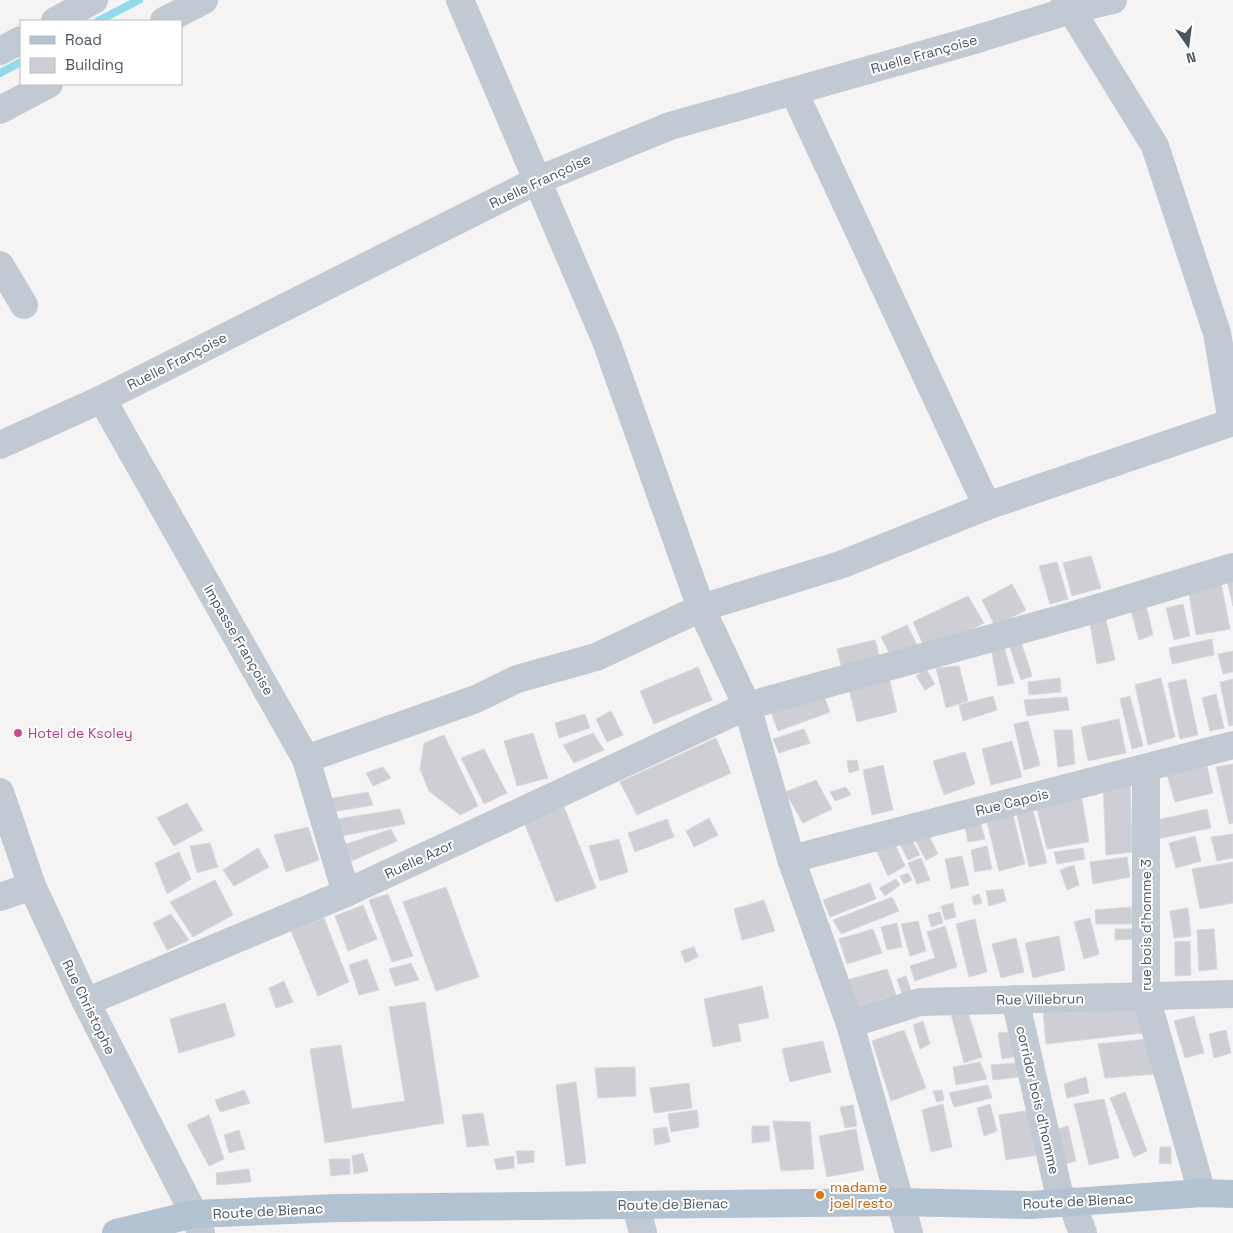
<svg xmlns="http://www.w3.org/2000/svg" width="1233" height="1233" viewBox="0 0 1233 1233" font-family="'Space Grotesk',sans-serif">
  <style>
    .lines { fill: none; stroke-linecap: round; stroke-linejoin: round }
    .stream { stroke: #90daee; stroke-width: 8 }
    .building { fill: #cdcfd5; stroke: #d7d9de }
    .minor { stroke: #c1cad2; stroke-width: 28 }
    .major { stroke: #b3c2d1; stroke-width: 28 }
    .hotel-dot { fill: #d1479c; stroke: #fff; stroke-width: 2 }
    .food-dot { fill: #e8710a; stroke: #fff; stroke-width: 2 }
    .labels { text-anchor: middle; stroke-width: 4; stroke-linejoin: round; paint-order: stroke }
    .street-label { font-size: 14px; fill: #4a5661; stroke: #fff }
    .hotel-label { font-size: 14px; fill: #b23c85; stroke: #fff; text-anchor: start }
    .food-label { font-size: 14px; fill: #c56008; stroke: #fff; text-anchor: start }
  </style>
  <rect width="100%" height="100%" fill="#f5f3f3"/>
  <g class="lines">
    <g class="stream">
      <polyline points="98,21 139,0"/>
      <polyline points="0,73 21,62"/>
    </g>
  </g>
  <g class="building">
    <polygon points="1091,556 1101,588 1072,596 1063,563"/>
    <polygon points="1057,562 1068,599 1050,604 1039,566"/>
    <polygon points="1233,580 1233,606 1227,581"/>
    <polygon points="1221,583 1230,629 1196,635 1188,589"/>
    <polygon points="1012,584 1026,610 995,626 982,600"/>
    <polygon points="968,596 984,623 926,651 913,622"/>
    <polygon points="1183,604 1190,636 1174,640 1166,608"/>
    <polygon points="1146,606 1153,635 1139,640 1131,611"/>
    <polygon points="1105,615 1115,660 1097,664 1089,618"/>
    <polygon points="907,625 919,649 893,660 881,637"/>
    <polygon points="1007,639 1020,639 1032,676 1021,680"/>
    <polygon points="1212,639 1214,655 1172,664 1169,648"/>
    <polygon points="875,640 880,658 842,669 837,649"/>
    <polygon points="1004,646 1014,683 998,686 991,647"/>
    <polygon points="1233,651 1233,672 1223,674 1218,654"/>
    <polygon points="959,666 968,701 946,708 936,668"/>
    <polygon points="698,667 712,700 654,724 640,691"/>
    <polygon points="926,669 935,684 925,690 916,676"/>
    <polygon points="888,674 897,712 857,722 848,684"/>
    <polygon points="1060,678 1061,692 1029,695 1028,682"/>
    <polygon points="1161,678 1175,737 1148,745 1135,685"/>
    <polygon points="1186,679 1198,735 1180,739 1168,683"/>
    <polygon points="1233,679 1233,725 1229,726 1220,682"/>
    <polygon points="1216,694 1224,728 1210,731 1202,698"/>
    <polygon points="824,696 830,712 778,731 771,712"/>
    <polygon points="993,696 997,710 963,721 959,705"/>
    <polygon points="1130,696 1143,746 1132,749 1120,699"/>
    <polygon points="1067,697 1069,710 1027,716 1024,700"/>
    <polygon points="611,711 623,735 607,742 596,719"/>
    <polygon points="585,714 590,728 559,738 555,723"/>
    <polygon points="1119,719 1126,753 1088,761 1081,727"/>
    <polygon points="1028,721 1040,765 1024,770 1014,724"/>
    <polygon points="804,729 810,743 779,753 773,739"/>
    <polygon points="1054,730 1072,730 1075,764 1058,767"/>
    <polygon points="533,733 548,778 517,786 504,741"/>
    <polygon points="593,733 604,750 574,763 563,745"/>
    <polygon points="444,735 478,806 460,815 429,791 420,769 424,743"/>
    <polygon points="716,738 731,773 637,815 620,782"/>
    <polygon points="1012,741 1022,777 991,785 982,749"/>
    <polygon points="484,749 507,793 484,804 461,758"/>
    <polygon points="965,752 975,784 944,795 933,761"/>
    <polygon points="857,760 859,770 849,773 847,761"/>
    <polygon points="1233,764 1233,823 1229,824 1216,767"/>
    <polygon points="883,765 893,810 872,815 863,770"/>
    <polygon points="1207,766 1213,793 1175,802 1167,775"/>
    <polygon points="383,767 391,778 373,786 366,773"/>
    <polygon points="1130,778 1132,852 1106,855 1103,781"/>
    <polygon points="816,780 832,809 803,823 785,792"/>
    <polygon points="846,787 851,795 835,801 830,792"/>
    <polygon points="368,792 373,805 332,812 328,799"/>
    <polygon points="1081,794 1089,842 1047,849 1036,805"/>
    <polygon points="187,803 203,830 174,846 157,818"/>
    <polygon points="564,807 596,888 556,902 524,822"/>
    <polygon points="1032,807 1047,863 1029,867 1016,811"/>
    <polygon points="400,809 405,824 336,837 331,820"/>
    <polygon points="1207,809 1211,828 1152,840 1148,822"/>
    <polygon points="1012,811 1025,864 999,871 986,817"/>
    <polygon points="709,818 718,835 694,847 686,831"/>
    <polygon points="979,818 985,839 968,842 964,821"/>
    <polygon points="667,819 674,837 635,852 628,833"/>
    <polygon points="308,827 319,860 286,872 274,835"/>
    <polygon points="925,828 938,854 926,860 912,834"/>
    <polygon points="391,829 397,841 347,863 340,846"/>
    <polygon points="908,833 920,855 908,860 897,838"/>
    <polygon points="1233,834 1233,858 1217,861 1211,837"/>
    <polygon points="1195,836 1201,861 1176,868 1169,843"/>
    <polygon points="892,838 905,866 888,876 874,845"/>
    <polygon points="619,839 628,872 600,881 589,846"/>
    <polygon points="210,843 218,867 197,873 190,846"/>
    <polygon points="987,846 992,869 975,872 971,850"/>
    <polygon points="258,848 269,867 234,886 223,870"/>
    <polygon points="1083,848 1085,859 1057,864 1054,852"/>
    <polygon points="179,852 191,879 167,894 155,863"/>
    <polygon points="962,856 969,885 951,889 945,859"/>
    <polygon points="1127,857 1130,877 1093,884 1090,862"/>
    <polygon points="921,858 930,880 917,884 908,863"/>
    <polygon points="1233,862 1233,903 1200,909 1192,869"/>
    <polygon points="1074,865 1079,885 1067,890 1060,870"/>
    <polygon points="908,873 912,880 904,884 900,876"/>
    <polygon points="896,879 900,885 885,896 879,888"/>
    <polygon points="215,880 233,915 193,937 170,902"/>
    <polygon points="870,883 876,899 830,917 823,900"/>
    <polygon points="446,887 479,977 436,991 403,902"/>
    <polygon points="1003,889 1006,901 989,906 986,891"/>
    <polygon points="388,894 413,956 392,962 369,900"/>
    <polygon points="979,894 982,903 974,905 972,897"/>
    <polygon points="892,897 899,911 841,934 833,920"/>
    <polygon points="764,900 775,931 742,940 734,909"/>
    <polygon points="953,903 956,917 945,920 941,906"/>
    <polygon points="363,905 377,939 348,951 335,916"/>
    <polygon points="1131,907 1132,924 1096,924 1095,910"/>
    <polygon points="1188,908 1191,936 1174,938 1170,911"/>
    <polygon points="940,912 943,923 931,927 928,915"/>
    <polygon points="171,914 189,940 167,950 153,923"/>
    <polygon points="324,918 349,982 318,996 291,931"/>
    <polygon points="1090,918 1099,954 1084,959 1074,922"/>
    <polygon points="975,919 987,972 969,977 956,924"/>
    <polygon points="918,921 926,951 910,956 901,924"/>
    <polygon points="897,923 902,947 887,950 881,927"/>
    <polygon points="945,926 957,967 915,981 910,966 935,958 927,932"/>
    <polygon points="873,929 882,953 847,964 839,939"/>
    <polygon points="1115,929 1135,929 1135,939 1115,940"/>
    <polygon points="1214,929 1217,969 1199,971 1197,930"/>
    <polygon points="1059,936 1065,970 1033,978 1025,943"/>
    <polygon points="1016,938 1024,972 1001,978 992,944"/>
    <polygon points="1190,941 1191,975 1175,976 1175,942"/>
    <polygon points="694,947 698,957 685,963 681,951"/>
    <polygon points="367,959 379,990 359,995 349,965"/>
    <polygon points="411,963 419,980 395,986 389,969"/>
    <polygon points="887,969 896,995 858,1007 847,980"/>
    <polygon points="906,976 911,991 902,994 897,979"/>
    <polygon points="284,981 293,1002 276,1008 269,988"/>
    <polygon points="762,986 769,1018 738,1024 741,1041 713,1047 704,999"/>
    <polygon points="1140,999 1143,1033 1046,1044 1043,1010"/>
    <polygon points="425,1002 444,1123 325,1143 310,1049 341,1045 352,1109 405,1101 389,1007"/>
    <polygon points="225,1003 235,1036 179,1053 170,1019"/>
    <polygon points="966,1006 982,1057 964,1063 950,1010"/>
    <polygon points="1194,1016 1204,1053 1185,1058 1174,1021"/>
    <polygon points="923,1021 930,1044 920,1049 913,1025"/>
    <polygon points="904,1030 926,1088 891,1101 872,1041"/>
    <polygon points="1226,1030 1231,1053 1214,1058 1209,1034"/>
    <polygon points="1019,1031 1023,1055 1002,1059 998,1033"/>
    <polygon points="1149,1039 1156,1074 1105,1078 1098,1044"/>
    <polygon points="823,1041 831,1072 790,1082 782,1049"/>
    <polygon points="980,1062 987,1079 956,1085 953,1067"/>
    <polygon points="1026,1062 1027,1076 993,1080 991,1065"/>
    <polygon points="635,1067 636,1096 598,1098 595,1068"/>
    <polygon points="1086,1077 1089,1093 1067,1098 1064,1084"/>
    <polygon points="576,1082 586,1163 566,1166 556,1085"/>
    <polygon points="689,1083 692,1108 654,1113 650,1088"/>
    <polygon points="988,1085 992,1098 954,1107 949,1093"/>
    <polygon points="244,1090 250,1103 220,1112 215,1100"/>
    <polygon points="942,1090 944,1100 937,1102 933,1091"/>
    <polygon points="1125,1092 1147,1151 1134,1157 1110,1098"/>
    <polygon points="1104,1099 1119,1158 1089,1165 1074,1104"/>
    <polygon points="943,1104 952,1147 931,1152 922,1110"/>
    <polygon points="990,1104 997,1131 984,1136 977,1108"/>
    <polygon points="853,1105 857,1126 845,1128 840,1107"/>
    <polygon points="697,1110 699,1127 671,1132 668,1114"/>
    <polygon points="1032,1110 1038,1155 1006,1160 999,1115"/>
    <polygon points="483,1113 489,1145 467,1147 462,1115"/>
    <polygon points="209,1115 224,1159 209,1166 187,1125"/>
    <polygon points="773,1121 810,1122 814,1169 781,1171"/>
    <polygon points="752,1126 769,1126 770,1141 752,1143"/>
    <polygon points="1068,1126 1076,1161 1065,1164 1058,1129"/>
    <polygon points="667,1127 670,1142 655,1145 653,1129"/>
    <polygon points="856,1129 864,1170 827,1177 819,1136"/>
    <polygon points="239,1130 245,1149 229,1153 224,1135"/>
    <polygon points="1160,1147 1171,1147 1171,1164 1159,1163"/>
    <polygon points="516,1151 534,1151 534,1162 518,1164"/>
    <polygon points="363,1153 368,1171 354,1174 352,1156"/>
    <polygon points="514,1156 514,1168 497,1170 494,1159"/>
    <polygon points="329,1159 350,1159 350,1174 331,1176"/>
    <polygon points="249,1169 251,1182 217,1185 216,1173"/>
  </g>
  <g class="lines">
    <g class="minor">
      <polyline points="460,0 606,341 701,608 747,706 791,859 850,1024 909,1233"/>
      <polyline points="1065,0 1155,146 1217,333 1232,422"/>
      <polyline points="55,21 94,0"/>
      <polyline points="164,21 204,0"/>
      <polyline points="0,51 21,40"/>
      <polyline points="794,92 987,506"/>
      <polyline points="0,110 49,84"/>
      <polyline points="0,265 24,305"/>
      <polyline points="102,399 306,759 346,893"/>
      <polyline points="0,445 102,399 538,180 670,126 964,43 1071,10 1113,0"/>
      <polyline points="306,759 476,699 517,679 596,657 701,608 843,564 987,506 1233,422"/>
      <polyline points="1146,768 1146,997 1202,1193"/>
      <polyline points="0,792 32,886 86,1002 194,1214 201,1233"/>
      <polyline points="791,859 1233,745"/>
      <polyline points="0,897 32,886"/>
      <polyline points="1015,999 1061,1202"/>
      <polyline points="86,1002 346,893 747,706 1071,616 1233,567"/>
      <polyline points="850,1024 920,1002 1233,994"/>
      <polyline points="1071,1201 1083,1233"/>
      <polyline points="636,1205 643,1233"/>
    </g>
    <polyline class="major" points="116,1233 194,1214 337,1208 900,1202 1031,1205 1202,1193 1233,1194"/>
  </g>
  <circle class="hotel-dot" cx="18" cy="733" r="5"/>
  <circle class="food-dot" cx="820" cy="1195" r="5"/>
  <g class="labels">
    <g class="street-label">
      <text transform="translate(924 54) rotate(-16)" y="5">Ruelle Françoise</text>
      <text transform="translate(540 181) rotate(-25)" y="5">Ruelle Françoise</text>
      <text transform="translate(177 361) rotate(-27)" y="5">Ruelle Françoise</text>
      <text transform="translate(239 640) rotate(60)" y="5">Impasse Françoise</text>
      <text transform="translate(1012 802) rotate(-14)" y="5">Rue Capois</text>
      <text transform="translate(419 859) rotate(-25)" y="5">Ruelle Azor</text>
      <text transform="translate(1146 925) rotate(-90)" y="5">rue bois d'homme 3</text>
      <text transform="translate(1040 999) rotate(-1)" y="5">Rue Villebrun</text>
      <text transform="translate(89 1007) rotate(64)" y="5">Rue Christophe</text>
      <text transform="translate(1038 1100) rotate(77)" y="5">corridor bois d'homme</text>
      <text transform="translate(1078 1201) rotate(-3)" y="5">Route de Bienac</text>
      <text transform="translate(673 1204) rotate(-1)" y="5">Route de Bienac</text>
      <text transform="translate(268 1211) rotate(-3)" y="5">Route de Bienac</text>
    </g>
    <g class="hotel-label">
      <text x="28" y="738">Hotel de Ksoley</text>
    </g>
    <g class="food-label">
      <text x="830" y="1192">madame<tspan x="830" dy="16">joel resto</tspan></text>
    </g>
  </g>
  <rect x="20" y="20" width="162" height="65" fill="#ffffff" stroke="#b7bbc0"/>
  <rect x="30" y="36" width="25" height="8" fill="#b3c2d1" stroke="#b7bbc0"/>
  <text x="65" y="45" font-size="15" fill="#4a5661">Road</text>
  <rect x="30" y="58" width="25" height="15" fill="#cdcfd5" stroke="#b7bbc0"/>
  <text x="65" y="70" font-size="15" fill="#4a5661">Building</text>
  <g transform="translate(1188 45) rotate(166)" stroke="#ffffff" stroke-width="4" paint-order="stroke">
  <path d="M0-4L9 19L0 12L-9 19Z" fill="#4a5661"/>
  <text y="-8" font-size="14" font-weight="bold" text-anchor="middle" fill="#4a5661">N</text>
  </g>
</svg>
